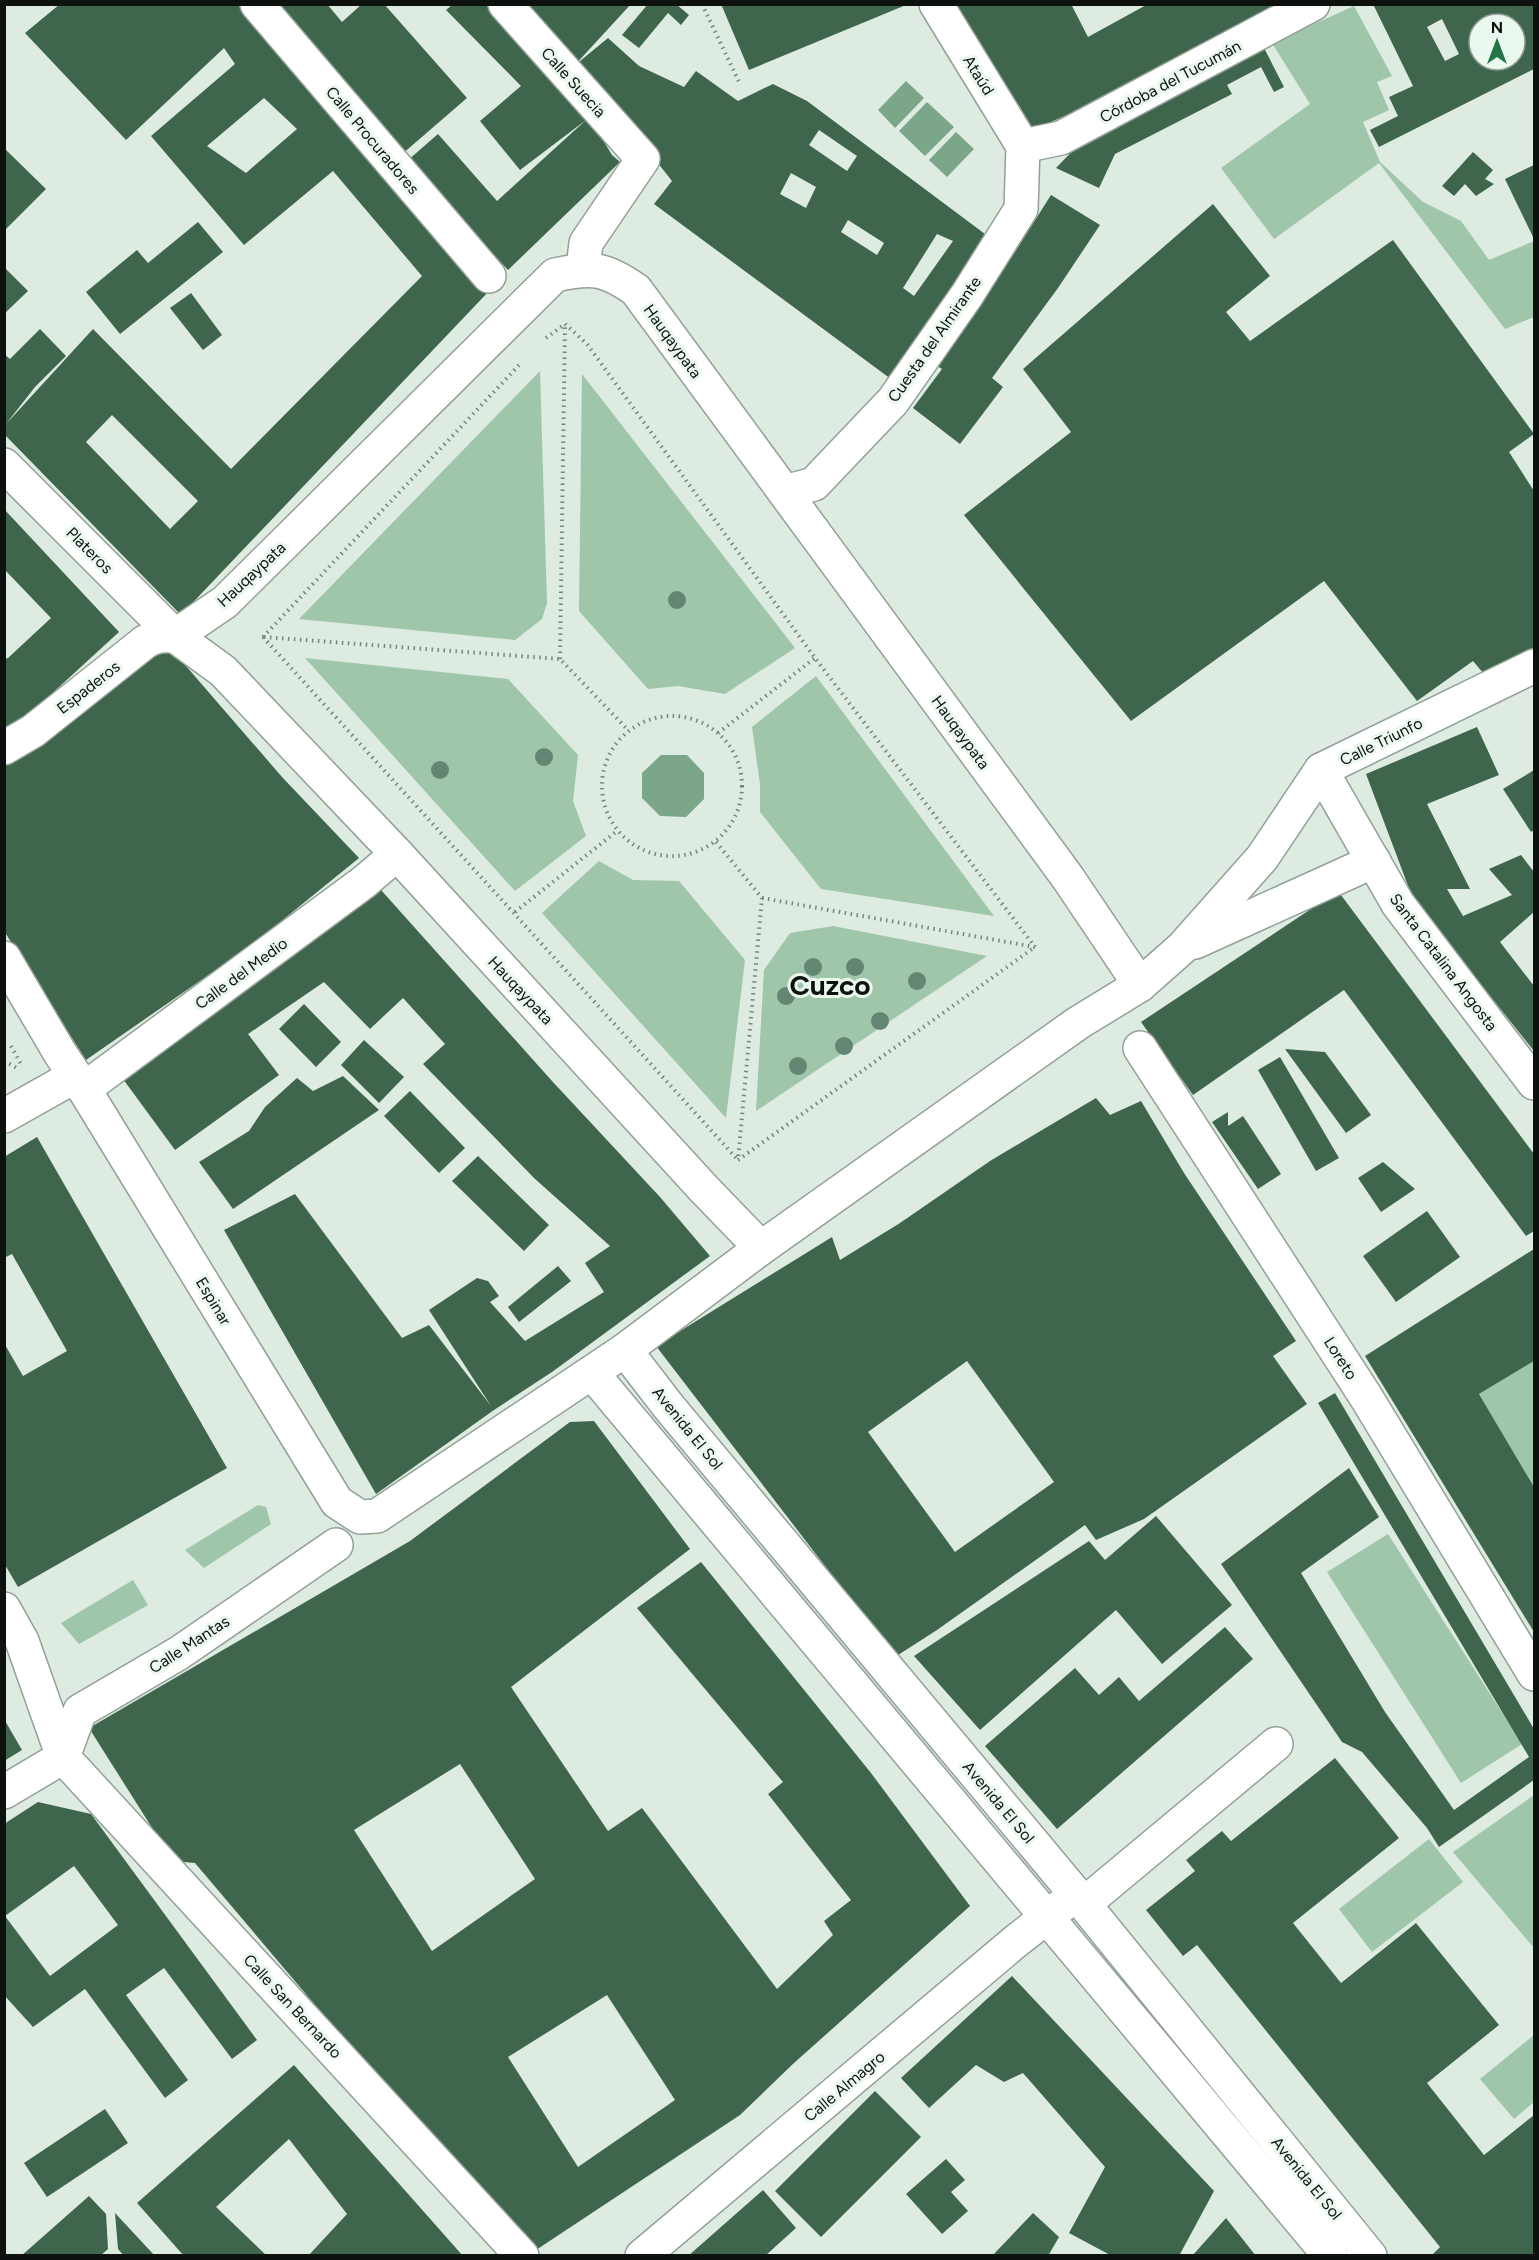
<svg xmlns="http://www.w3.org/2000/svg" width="1539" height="2260" viewBox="0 0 1539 2260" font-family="Figtree,sans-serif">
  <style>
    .green { fill: #9fc5aa }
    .water { fill: #7ca689 }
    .building { fill: #3f664c; fill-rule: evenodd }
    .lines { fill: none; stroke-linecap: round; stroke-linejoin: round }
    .minor-casing { stroke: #93a097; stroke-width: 36 }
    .path { stroke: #7a847d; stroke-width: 4; stroke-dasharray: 1.5 4.5; stroke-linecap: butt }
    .minor { stroke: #fff; stroke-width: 33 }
    .tree { fill: #638673 }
    .labels { text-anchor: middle; stroke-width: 6; stroke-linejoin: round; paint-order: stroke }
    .street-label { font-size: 16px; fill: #0d120e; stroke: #ebf8ee }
    .town-label { font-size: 28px; font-weight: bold; fill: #0d120e; stroke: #ebf8ee }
  </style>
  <rect width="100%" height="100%" fill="#ddebe1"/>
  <g class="green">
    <polygon points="1354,6 1392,76 1377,82 1389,110 1363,122 1380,162 1423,202 1461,221 1489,260 1534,241 1534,317 1505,329 1379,163 1274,239 1221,168 1310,104 1272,43"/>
    <polygon points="540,371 547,603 542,619 515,640 299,619"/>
    <polygon points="582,374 795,648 725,694 678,686 648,689 579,611"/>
    <polygon points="305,658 508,679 578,755 573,801 586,836 515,891"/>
    <polygon points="816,676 994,916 821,889 760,812 760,784 752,727"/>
    <polygon points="599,861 633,880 679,881 745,960 726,1118 542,913"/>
    <polygon points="833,926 987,956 756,1111 764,970 790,933"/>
    <polygon points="1534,1361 1534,1487 1479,1394"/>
    <polygon points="258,1505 266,1507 271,1524 204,1568 185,1550"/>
    <polygon points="1388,1534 1522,1744 1461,1783 1327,1572"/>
    <polygon points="133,1580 148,1605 79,1644 61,1623"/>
    <polygon points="1534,1795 1534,1948 1453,1852"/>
    <polygon points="1429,1839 1463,1882 1372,1952 1339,1909"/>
    <polygon points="1534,2035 1534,2102 1514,2119 1480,2079"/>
  </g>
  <g class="water">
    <polygon points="906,81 924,98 895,128 878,110"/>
    <polygon points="927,102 954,127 925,156 899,131"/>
    <polygon points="956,132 974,149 947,177 929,160"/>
    <polygon points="661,755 687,755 704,773 704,799 686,817 660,816 642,798 642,773"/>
  </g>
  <g class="building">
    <path d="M60,4H249L490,290L181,615L4,434V354L10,359L40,329L66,356L35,387L6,424L93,329L231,469L422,276L333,171L244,245L151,136L235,64L224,48L126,140L25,33ZM264,98L297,129L246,173L207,146ZM112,415L198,501L170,529L86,442Z"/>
    <polygon points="270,4 327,4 342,22 362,4 384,4 467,98 401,155"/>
    <polygon points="453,4 493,4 589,117 612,155 620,162 508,270 407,161 438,134 497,201 586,120 520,170 480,121 521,86 446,10"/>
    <path d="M525,4H631L574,66L608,38L639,66L684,87L696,71L738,101L773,84L807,101L993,240L895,382L654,204L672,181L609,101L574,66ZM819,130L857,156L847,171L809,145ZM791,173L816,187L806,208L780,194ZM848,220L884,243L877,255L841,232ZM937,234L953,241L914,296L903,288Z"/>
    <polygon points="648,4 676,4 689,15 681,25 668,13 639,48 622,35"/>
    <polygon points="721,4 906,4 906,5 749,70"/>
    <polygon points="956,4 1071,4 1088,37 1148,4 1286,4 1115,94 1028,132"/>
    <path d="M1373,4H1534V69L1379,147L1370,130L1398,116L1389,97L1413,86ZM1442,19L1459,54L1445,61L1427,27ZM1479,24H1515V60H1479Z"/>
    <polygon points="1262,44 1284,87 1274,92 1261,67 1227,85 1232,94 1115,154 1099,188 1056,168 1090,133"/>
    <polygon points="4,148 46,189 4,231"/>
    <polygon points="1473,152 1493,170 1485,179 1494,184 1476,196 1465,184 1454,196 1442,186"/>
    <polygon points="1534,165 1534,239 1505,179"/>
    <polygon points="1051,195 1100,225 1058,288 992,378 1003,387 960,444 913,408 942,369 934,364 1013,255"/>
    <polygon points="1213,204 1270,276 1226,312 1250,341 1393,240 1534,434 1509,452 1534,491 1534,653 1484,674 1473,661 1417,701 1324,581 1131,721 964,515 1071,432 1023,369"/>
    <polygon points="198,222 223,252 120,334 86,292 137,250 148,263"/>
    <polygon points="4,267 28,291 4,314"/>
    <polygon points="191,293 222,335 203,350 170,308"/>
    <polygon points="4,509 119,632 46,699 27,720 4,729 4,659 8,658 51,618 4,569"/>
    <polygon points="167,644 282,777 359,858 253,944 86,1060 4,931 4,766 44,740"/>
    <polygon points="1477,727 1499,775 1427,804 1470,889 1447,889 1463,916 1512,895 1489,869 1521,855 1534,872 1534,912 1500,942 1534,986 1534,1051 1413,899 1366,774"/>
    <polygon points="1534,770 1534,830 1531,832 1503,789"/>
    <polygon points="381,890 552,1081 660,1197 710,1256 552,1372 494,1410 376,1494 224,1230 295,1194 402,1338 429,1325 491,1406 429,1310 477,1278 488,1281 499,1296 490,1302 525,1341 604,1292 585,1263 610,1246 534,1178 423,1064 445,1044 403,998 370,1029 324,982 248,1034 279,1075 175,1150 123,1079"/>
    <polygon points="1338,891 1534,1154 1534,1231 1526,1236 1344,990 1193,1095 1141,1022"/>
    <polygon points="304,1004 341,1042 316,1067 279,1029"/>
    <polygon points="364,1040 404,1077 379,1103 341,1065"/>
    <polygon points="1285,1049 1325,1052 1371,1115 1346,1133"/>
    <polygon points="1280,1057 1339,1158 1316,1171 1258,1070"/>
    <polygon points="343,1076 379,1110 233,1209 199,1162 249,1131 265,1107 297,1078 313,1091"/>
    <polygon points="410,1091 465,1148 439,1173 384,1116"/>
    <path d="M1096,1098L1110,1115L1141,1101L1184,1173L1296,1341L1273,1356L1307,1404L1144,1519L1096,1540L1085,1525L937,1630L895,1657L656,1346L832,1237L840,1260L900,1223L990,1161ZM967,1361L1054,1482L955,1552L868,1432Z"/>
    <polygon points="1228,1112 1228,1126 1243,1116 1281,1174 1258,1189 1212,1122"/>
    <polygon points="37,1137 227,1468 18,1587 4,1563 4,1343 23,1376 67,1351 12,1254 4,1258 4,1157"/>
    <polygon points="478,1156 549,1225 524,1251 452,1181"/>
    <polygon points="1383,1162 1415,1189 1381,1212 1358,1178"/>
    <polygon points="1427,1211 1460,1257 1396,1302 1363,1256"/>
    <polygon points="1534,1249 1534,1361 1479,1394 1534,1487 1534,1632 1365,1356"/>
    <polygon points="558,1266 571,1281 519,1322 508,1307"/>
    <polygon points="1335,1393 1534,1729 1534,1780 1439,1847 1427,1828 1362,1752 1342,1742 1221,1564 1349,1468 1379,1517 1301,1573 1385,1712 1454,1810 1529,1757 1318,1403"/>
    <path d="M594,1421L690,1549L511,1687L608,1831L642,1808L777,1989L833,1935L824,1921L851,1900L768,1794L783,1782L637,1608L701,1562L871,1773L970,1906L794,2063L740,2115L533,2252L371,2071L195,1863L173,1861L89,1728L410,1541L570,1422ZM460,1764L535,1879L432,1951L354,1830ZM607,1995L675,2100L578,2167L508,2057Z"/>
    <polygon points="1156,1516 1232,1605 1162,1664 1116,1610 980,1730 914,1656 1089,1541 1105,1560"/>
    <polygon points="1225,1627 1253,1659 1057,1829 985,1746 1075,1668 1099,1695 1119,1677 1139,1701"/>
    <polygon points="4,1719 22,1750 4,1761"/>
    <polygon points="1335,1758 1399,1838 1293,1923 1341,1983 1416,1923 1499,2025 1427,2083 1484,2155 1534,2115 1534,2256 1431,2256 1440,2247 1197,1945 1183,1956 1146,1910 1195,1871 1186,1860 1222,1831 1231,1841"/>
    <path d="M38,1802L91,1814L257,2040L232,2059L164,1968L126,1995L188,2080L165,2098L85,1989L33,2027L4,1995V1824ZM74,1866L118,1925L50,1976L5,1916Z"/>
    <polygon points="1012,1976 1214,2191 1179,2256 1112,2256 1069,2233 1105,2167 1023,2073 1004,2082 976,2065 929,2108 901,2078"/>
    <polygon points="294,2065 463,2256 308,2256 347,2214 289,2139 216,2207 267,2256 184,2256 137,2203"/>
    <polygon points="875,2091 921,2137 821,2237 775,2191"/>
    <polygon points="105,2109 128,2143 47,2197 24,2163"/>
    <polygon points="946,2159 965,2180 951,2192 968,2211 942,2234 906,2194"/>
    <polygon points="763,2190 796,2228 765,2256 688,2256"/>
    <polygon points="89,2196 106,2214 108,2249 100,2256 21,2256"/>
    <polygon points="115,2213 155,2256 124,2256 118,2249"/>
    <polygon points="1033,2213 1059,2237 1048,2256 992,2256"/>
    <polygon points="1226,2218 1256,2256 1192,2256"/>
  </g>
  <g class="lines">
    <g class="minor-casing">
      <g id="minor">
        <polyline points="257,4 489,276"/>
        <polyline points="505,4 643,159 586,243 583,269"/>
        <polyline points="936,4 1023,146"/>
        <polyline points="1023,146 1061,138 1313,4"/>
        <polyline points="4,465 175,636 223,671 397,854 704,1189 761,1248"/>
        <polyline points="785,492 814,484 893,401 967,295 1021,209 1023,146"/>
        <path d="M175,636L225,602L555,275C592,267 605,268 636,290L1068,878L1140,985"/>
        <polyline points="1534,666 1321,770 1398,904 1534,1083"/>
        <path d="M4,748L33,731L145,642C155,636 163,635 175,636"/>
        <polyline points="1195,942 1374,861"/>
        <polyline points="4,958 60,1053 84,1089 337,1502 360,1517 377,1516 625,1350 761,1248 1078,1023 1140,985 1183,947 1262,858 1321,770"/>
        <polyline points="1140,1048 1366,1397 1534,1674"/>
        <polyline points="84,1089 364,882 397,854"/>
        <polyline points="4,1116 75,1076"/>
        <polyline points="625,1350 669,1407 1084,1904 1370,2256"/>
        <polyline points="592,1373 1330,2256"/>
        <polyline points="4,1609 22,1641 63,1757 522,2256"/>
        <polyline points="63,1757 80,1711 179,1653 336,1545"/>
        <polyline points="4,1792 63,1757"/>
        <polyline points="1084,1904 1276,1744"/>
        <polyline points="642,2256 1016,1941 1065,1903"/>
      </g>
    </g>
    <g class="path">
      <polyline points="702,4 740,84"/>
      <polyline points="565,324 587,344 815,658 1035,947"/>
      <polyline points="546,338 565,324"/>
      <polyline points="263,637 738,1160"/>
      <polyline points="263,637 522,362"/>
      <polyline points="264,637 560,659 628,730"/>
      <polyline points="560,659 565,325"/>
      <circle cx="672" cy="786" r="70"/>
      <polyline points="718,733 815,658"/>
      <polyline points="716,842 762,898 738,1160"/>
      <polyline points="762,898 1035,947"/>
      <polyline points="515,912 617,831"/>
      <polyline points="11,1046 22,1066"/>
      <polyline points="4,1061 17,1068"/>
      <polyline points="738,1160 1035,947"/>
    </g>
    <use href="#minor" class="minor"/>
  </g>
  <g class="tree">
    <circle cx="677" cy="600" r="9"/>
    <circle cx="544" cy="757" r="9"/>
    <circle cx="440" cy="770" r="9"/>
    <circle cx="813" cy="967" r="9"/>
    <circle cx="855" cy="967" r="9"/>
    <circle cx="917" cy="981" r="9"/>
    <circle cx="786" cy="996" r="9"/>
    <circle cx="880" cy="1021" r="9"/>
    <circle cx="844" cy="1046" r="9"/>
    <circle cx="798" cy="1066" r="9"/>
  </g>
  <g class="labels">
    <g class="street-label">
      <text transform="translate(979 75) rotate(58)" y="6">Ataúd</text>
      <text transform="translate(1170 81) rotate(-28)" y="6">Córdoba del Tucumán</text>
      <text transform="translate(574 82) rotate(48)" y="6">Calle Suecia</text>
      <text transform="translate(373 140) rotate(50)" y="6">Calle Procuradores</text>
      <text transform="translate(934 339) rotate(-55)" y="6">Cuesta del Almirante</text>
      <text transform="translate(673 341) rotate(54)" y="6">Hauqaypata</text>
      <text transform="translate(90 550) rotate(45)" y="6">Plateros</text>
      <text transform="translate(251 574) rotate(-43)" y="6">Hauqaypata</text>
      <text transform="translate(88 687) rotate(-38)" y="6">Espaderos</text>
      <text transform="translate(961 732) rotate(54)" y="6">Hauqaypata</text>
      <text transform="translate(1381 741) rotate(-26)" y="6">Calle Triunfo</text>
      <text transform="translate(1444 962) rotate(53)" y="6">Santa Catalina Angosta</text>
      <text transform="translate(241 973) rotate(-36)" y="6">Calle del Medio</text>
      <text transform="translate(521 990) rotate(47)" y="6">Hauqaypata</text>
      <text transform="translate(214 1301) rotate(59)" y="6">Espinar</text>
      <text transform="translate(1341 1358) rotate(57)" y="6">Loreto</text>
      <text transform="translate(688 1428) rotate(51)" y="6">Avenida El Sol</text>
      <text transform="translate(189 1644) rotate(-33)" y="6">Calle Mantas</text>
      <text transform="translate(999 1802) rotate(50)" y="6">Avenida El Sol</text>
      <text transform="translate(293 2006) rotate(47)" y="6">Calle San Bernardo</text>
      <text transform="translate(844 2086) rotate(-40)" y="6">Calle Almagro</text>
      <text transform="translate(1307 2178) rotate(51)" y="6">Avenida El Sol</text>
    </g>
    <g class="town-label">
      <text x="830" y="995">Cuzco</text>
    </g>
  </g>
  <rect width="1539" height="2260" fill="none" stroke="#0d120e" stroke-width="12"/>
  <g transform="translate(1497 42)"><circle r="28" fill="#ebf8ee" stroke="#929c94" stroke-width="1.5"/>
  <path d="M0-4.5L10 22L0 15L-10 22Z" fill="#227546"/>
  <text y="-9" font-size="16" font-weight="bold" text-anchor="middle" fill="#0d120e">N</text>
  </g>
</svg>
